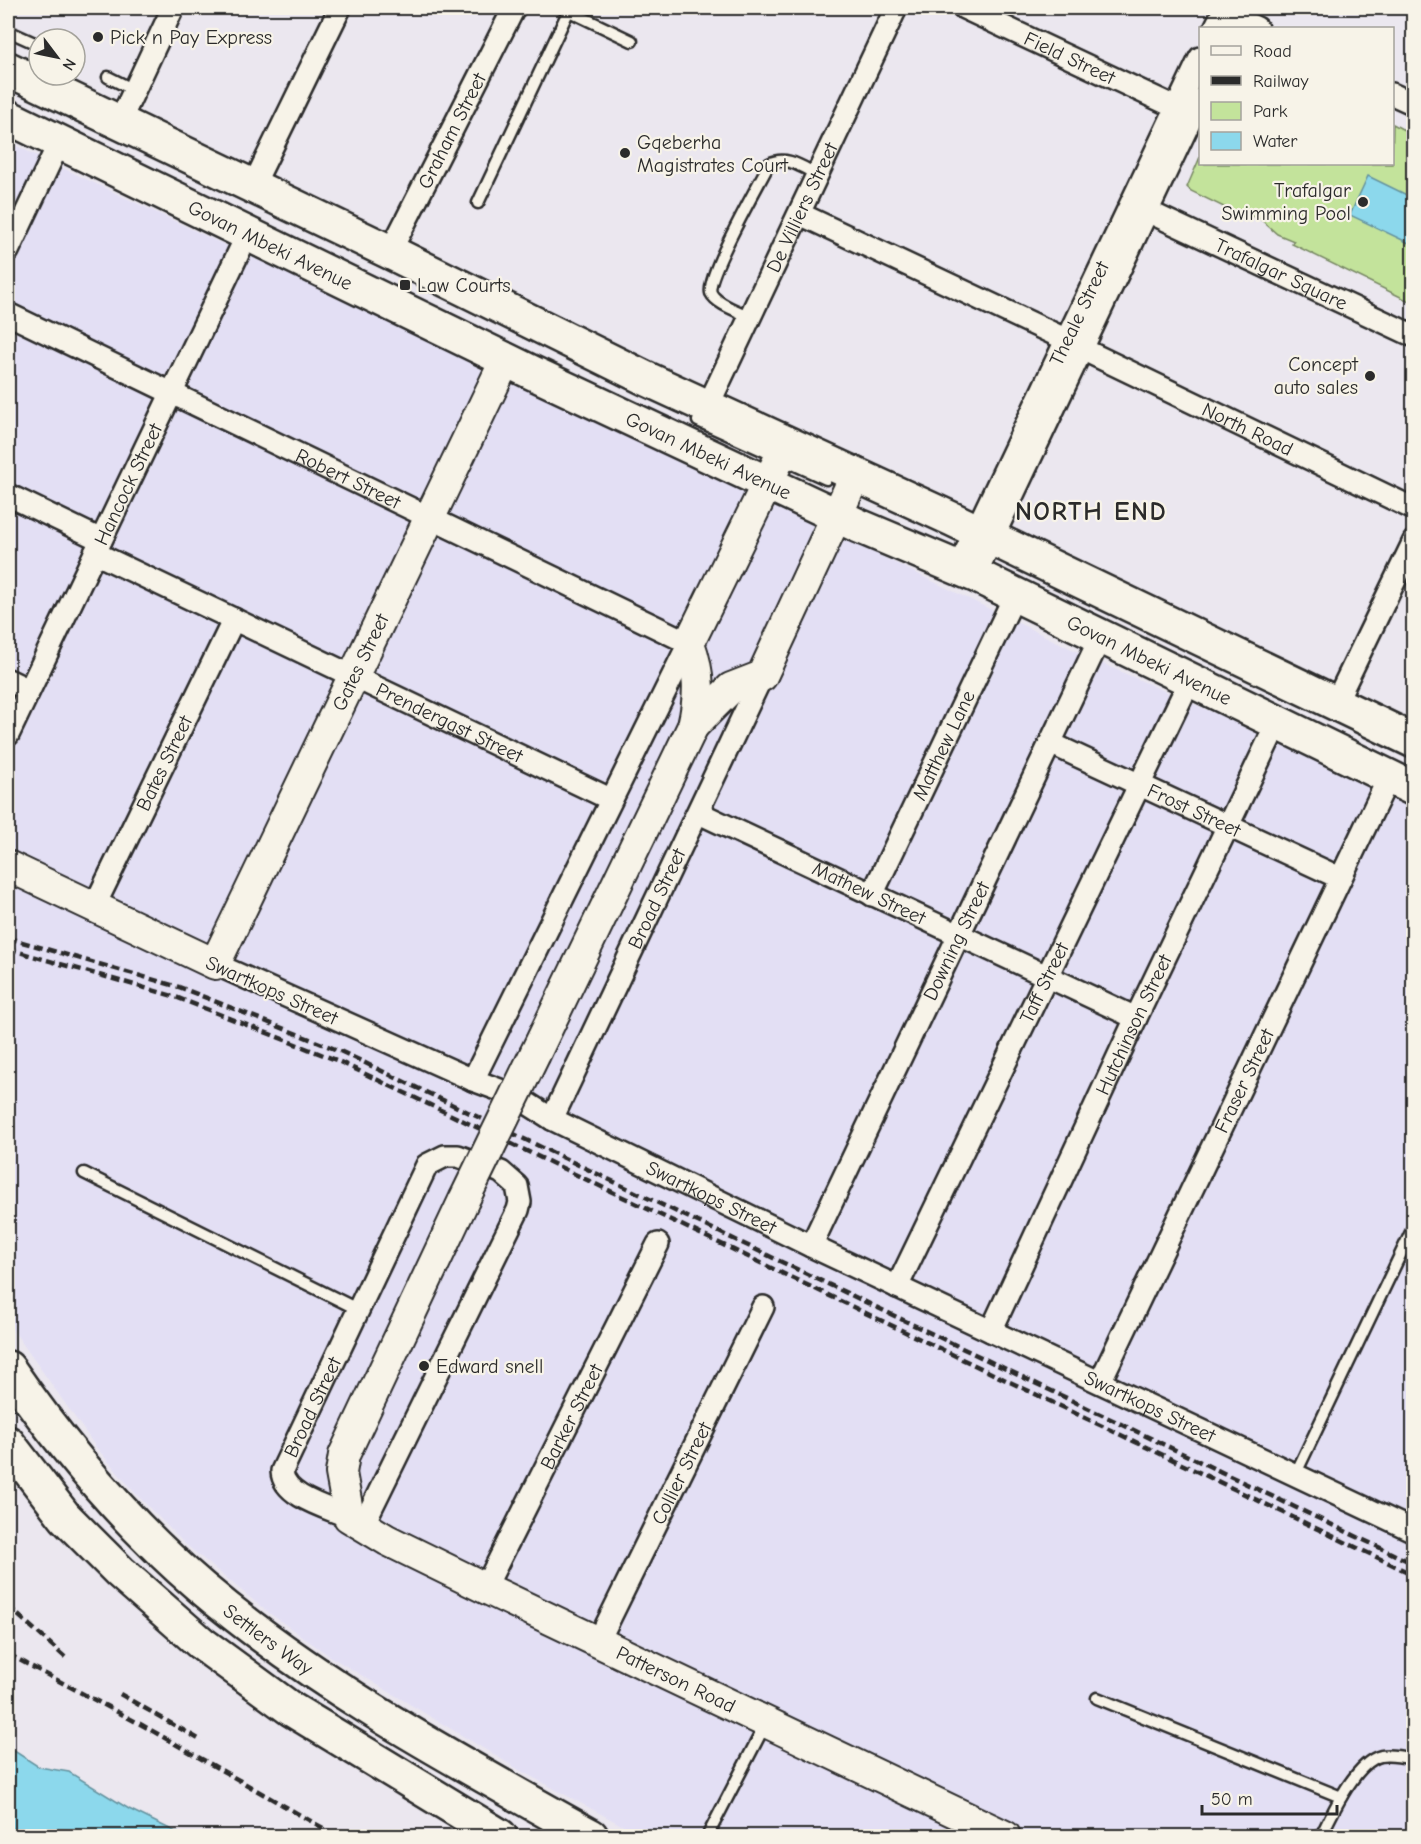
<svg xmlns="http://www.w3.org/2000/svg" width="1421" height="1844" viewBox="0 0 1421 1844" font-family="'Comic Neue',sans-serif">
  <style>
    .built { fill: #e3dff4 }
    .green { fill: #c3e39b; stroke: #778763; stroke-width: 1.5 }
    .water { fill: #8cd8ec; stroke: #65939f; stroke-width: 1.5 }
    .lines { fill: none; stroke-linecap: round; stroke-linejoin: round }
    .lane-casing { stroke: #2b2b2b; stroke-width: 15 }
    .street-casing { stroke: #2b2b2b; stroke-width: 26 }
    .secondary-casing { stroke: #2b2b2b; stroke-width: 34 }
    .primary-casing { stroke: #2b2b2b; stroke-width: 38 }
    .highway-casing { stroke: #2b2b2b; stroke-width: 38 }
    .lane { stroke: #f7f3e8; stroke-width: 10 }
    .street { stroke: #f7f3e8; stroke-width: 21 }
    .secondary { stroke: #f7f3e8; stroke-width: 30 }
    .primary { stroke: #f7f3e8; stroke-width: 33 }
    .highway { stroke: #f7f3e8; stroke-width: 33 }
    .rail { stroke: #2b2b2b; stroke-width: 4.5; stroke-dasharray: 9 4.5; stroke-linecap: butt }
    .secondary-bridge-casing { stroke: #2b2b2b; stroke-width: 34; stroke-linecap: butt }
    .secondary-bridge { stroke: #f7f3e8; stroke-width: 30 }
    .poi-dot { fill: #2b2b2b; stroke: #f7f3e8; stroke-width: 2 }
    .labels { text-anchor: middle; stroke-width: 4.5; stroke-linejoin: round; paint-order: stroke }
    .poi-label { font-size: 20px; fill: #2b2b2b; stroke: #f7f3e8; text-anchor: start }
    .street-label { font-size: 20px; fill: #2b2b2b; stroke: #f7f3e8 }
    .district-label { font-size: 26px; font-weight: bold; letter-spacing: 1.5px; fill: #2b2b2b; stroke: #f7f3e8 }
  </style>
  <rect width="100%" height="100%" fill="#ebe7ef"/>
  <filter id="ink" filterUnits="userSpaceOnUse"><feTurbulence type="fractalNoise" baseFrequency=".0167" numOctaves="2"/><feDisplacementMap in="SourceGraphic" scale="12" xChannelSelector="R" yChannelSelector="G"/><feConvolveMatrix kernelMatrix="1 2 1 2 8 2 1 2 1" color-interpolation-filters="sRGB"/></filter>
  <g filter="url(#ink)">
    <polygon class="built" points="8,142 229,247 507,374 1090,658 1413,801 1413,1836 642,1836 521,1771 331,1657 265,1610 184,1543 135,1493 96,1447 8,1323"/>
    <polygon class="green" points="1393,124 1413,135 1413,303 1292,244 1294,241 1277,234 1258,217 1240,215 1191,191 1187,187 1200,157 1200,164 1392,164"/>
    <g class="water">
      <polygon points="1368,176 1413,198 1413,245 1350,215"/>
      <polygon points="8,1747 39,1767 69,1772 129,1809 184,1836 8,1836"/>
    </g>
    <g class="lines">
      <g class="lane-casing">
        <g id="lane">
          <polyline points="563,8 632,41"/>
          <polyline points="8,31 39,45"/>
          <polyline points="108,77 134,90"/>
          <polyline points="478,203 569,10"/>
          <path d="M750,317C739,311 717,305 711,293C705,278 759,184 769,164C786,155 802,167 818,175"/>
          <polyline points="698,421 826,479"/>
          <polyline points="84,1173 359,1310"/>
          <polyline points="1295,1475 1414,1226"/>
          <polyline points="1097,1698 1341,1797"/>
          <polyline points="708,1835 766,1723"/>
          <path d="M1321,1836C1332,1814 1355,1762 1381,1756C1391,1754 1404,1757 1414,1759"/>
        </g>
      </g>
      <g class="street-casing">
        <g id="street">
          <path id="s1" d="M964,8L1177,108"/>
          <polyline points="1238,19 1257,28"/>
          <polyline points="1215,28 1225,8"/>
          <polyline points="1233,28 1243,8"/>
          <polyline points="1392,94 1414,104"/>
          <polyline points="119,123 173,8"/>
          <polyline points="252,188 340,8"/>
          <path id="s2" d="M1149,212L1414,336"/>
          <polyline points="800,214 1067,340"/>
          <polyline points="8,251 59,143"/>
          <path id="s3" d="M390,252L514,8"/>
          <path id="s4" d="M8,314L689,643L473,1080"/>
          <path id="s5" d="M1082,349L1414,509"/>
          <path id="s6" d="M707,408L896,8"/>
          <polyline points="8,495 101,540"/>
          <path id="s7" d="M95,553L610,799"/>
          <path id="s8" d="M958,568L1200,58"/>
          <polyline points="975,575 1200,100"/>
          <polyline points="8,680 29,690"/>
          <polyline points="1335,704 1414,541"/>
          <path id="s9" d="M8,735L248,233"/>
          <path id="s10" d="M1050,743L1340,878"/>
          <path id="s11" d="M699,813L1136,1018"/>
          <path id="s12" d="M872,895L1015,595"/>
          <path id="s13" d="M94,907L234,619"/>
          <path id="s14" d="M215,964L473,1080L516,1096L552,1119L811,1246L1414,1531"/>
          <path id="s15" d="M552,1119L762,676"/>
          <path id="s16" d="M811,1246L1101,636"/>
          <path id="s17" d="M897,1287L1190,680"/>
          <path id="s18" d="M991,1331L1136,1018L1278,721"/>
          <path id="s19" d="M1100,1382L1389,777"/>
          <path id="s20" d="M349,1517C329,1508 283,1497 282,1471L427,1165L445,1156H458L501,1172L517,1186L520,1202L518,1210L363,1525"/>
          <path id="s21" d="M485,1588L658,1244"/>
          <path id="s22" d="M599,1640L763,1307"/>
        </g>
      </g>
      <g class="secondary-casing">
        <g id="secondary">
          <polyline points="693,726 731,688 762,676 856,474"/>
          <path id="s23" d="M8,866L215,964L506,359"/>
          <path d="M535,1054L693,726C700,696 700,673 689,643L787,443"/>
          <path id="s24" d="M464,1200L344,1455L341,1473L349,1517L387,1540L485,1588L1005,1836"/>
        </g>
      </g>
      <g class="primary-casing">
        <g id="primary">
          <polyline points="8,69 390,252 645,378 952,519 1414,741"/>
          <path id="s25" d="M8,117L533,373L859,526L975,575L1414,789"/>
        </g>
      </g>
      <g class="highway-casing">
        <g id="highway">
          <path id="s26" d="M8,1368C63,1448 127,1524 202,1588C319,1687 457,1761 591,1836"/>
          <polyline points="8,1443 65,1517 120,1572 201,1643 291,1709 500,1836"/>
        </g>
      </g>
      <use href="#lane" class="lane"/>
      <use href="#street" class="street"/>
      <use href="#secondary" class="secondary"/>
      <use href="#primary" class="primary"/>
      <use href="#highway" class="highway"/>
      <g class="rail">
        <polyline points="8,938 179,987 340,1051 1414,1564"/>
        <polyline points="8,949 173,996 336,1060 1414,1575"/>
        <polyline points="8,1606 66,1658"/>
        <polyline points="8,1654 142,1725 337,1836"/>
        <polyline points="120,1694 202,1741"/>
      </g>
      <g class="secondary-bridge-casing">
        <polyline id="secondary-bridge" points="464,1200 535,1054"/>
      </g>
      <use href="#secondary-bridge" class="secondary-bridge"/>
    </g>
  </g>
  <g class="poi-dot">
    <circle cx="98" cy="37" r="6"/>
    <circle cx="625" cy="153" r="6"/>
    <circle cx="1363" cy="202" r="6"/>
    <rect x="399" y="279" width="12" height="12" rx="3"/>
    <circle cx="1370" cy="376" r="6"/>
    <circle cx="424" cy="1366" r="6"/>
  </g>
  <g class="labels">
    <g class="poi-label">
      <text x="110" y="44">Pick n Pay Express</text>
      <text x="637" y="149">Gqeberha<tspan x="637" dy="23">Magistrates Court</tspan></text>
      <text x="1351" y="197" text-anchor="end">Trafalgar<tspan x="1351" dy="23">Swimming Pool</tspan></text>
      <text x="417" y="292">Law Courts</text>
      <text x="1358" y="371" text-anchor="end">Concept<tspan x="1358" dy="23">auto sales</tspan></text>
      <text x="436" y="1373">Edward snell</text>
    </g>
    <g class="street-label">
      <text dy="7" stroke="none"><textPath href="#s1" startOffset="117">Field Street</textPath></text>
      <text dy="7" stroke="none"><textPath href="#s3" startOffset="136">Graham Street</textPath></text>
      <text dy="7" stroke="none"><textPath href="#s6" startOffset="222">De Villiers Street</textPath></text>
      <text dy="7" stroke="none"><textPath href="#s25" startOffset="292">Govan Mbeki Avenue</textPath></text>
      <text dy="7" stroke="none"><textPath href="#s2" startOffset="146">Trafalgar Square</textPath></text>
      <text dy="7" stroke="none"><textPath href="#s8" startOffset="282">Theale Street</textPath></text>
      <text dy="7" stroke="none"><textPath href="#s5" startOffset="184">North Road</textPath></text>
      <text dy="7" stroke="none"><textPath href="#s25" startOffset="778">Govan Mbeki Avenue</textPath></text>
      <text dy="7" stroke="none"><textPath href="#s4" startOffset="378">Robert Street</textPath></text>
      <text dy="7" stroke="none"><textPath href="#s9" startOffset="278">Hancock Street</textPath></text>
      <text dy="7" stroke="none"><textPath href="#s25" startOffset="1264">Govan Mbeki Avenue</textPath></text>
      <text dy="7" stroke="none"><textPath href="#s23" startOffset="564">Gates Street</textPath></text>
      <text dy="7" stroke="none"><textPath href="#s7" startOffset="393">Prendergast Street</textPath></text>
      <text dy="7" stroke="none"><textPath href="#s12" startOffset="166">Matthew Lane</textPath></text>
      <text dy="7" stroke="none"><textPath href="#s13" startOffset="160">Bates Street</textPath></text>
      <text dy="7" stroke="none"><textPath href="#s10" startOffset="159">Frost Street</textPath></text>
      <text dy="7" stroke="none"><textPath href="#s11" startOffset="188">Mathew Street</textPath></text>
      <text dy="7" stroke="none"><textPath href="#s15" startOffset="244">Broad Street</textPath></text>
      <text dy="7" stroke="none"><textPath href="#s16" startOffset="338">Downing Street</textPath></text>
      <text dy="7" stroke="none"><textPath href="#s17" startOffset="338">Taff Street</textPath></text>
      <text transform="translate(272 990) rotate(24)" y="7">Swartkops Street</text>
      <text dy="7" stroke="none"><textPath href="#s18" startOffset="338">Hutchinson Street</textPath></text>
      <text dy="7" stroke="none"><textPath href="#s19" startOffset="334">Fraser Street</textPath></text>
      <text dy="7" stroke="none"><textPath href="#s14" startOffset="549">Swartkops Street</textPath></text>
      <text dy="7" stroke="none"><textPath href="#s14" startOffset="1035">Swartkops Street</textPath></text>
      <text dy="7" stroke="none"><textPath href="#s20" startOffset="156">Broad Street</textPath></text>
      <text dy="7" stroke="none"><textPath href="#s21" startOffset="192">Barker Street</textPath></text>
      <text dy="7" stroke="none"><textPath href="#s22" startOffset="186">Collier Street</textPath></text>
      <text dy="7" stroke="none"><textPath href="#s26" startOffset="378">Settlers Way</textPath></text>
      <text dy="7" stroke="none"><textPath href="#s24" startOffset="710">Patterson Road</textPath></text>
    </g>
    <g class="district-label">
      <text x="1091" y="520">NORTH END</text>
    </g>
  </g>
  <rect width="1421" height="1844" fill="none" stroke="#f7f3e8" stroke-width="30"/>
  <rect x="15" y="15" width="1391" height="1814" fill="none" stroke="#2b2b2b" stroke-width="2" filter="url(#ink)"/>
  <rect x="1199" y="27" width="195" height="138" fill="#f7f3e8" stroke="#a5a39c" stroke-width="1.5"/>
  <rect x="1211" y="46" width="30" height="9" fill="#f7f3e8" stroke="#a5a39c" stroke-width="1.5"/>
  <text x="1253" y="57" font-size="18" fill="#2b2b2b">Road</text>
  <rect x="1211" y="76" width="30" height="9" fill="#2b2b2b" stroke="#a5a39c" stroke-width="1.5"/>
  <text x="1253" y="87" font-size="18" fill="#2b2b2b">Railway</text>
  <rect x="1211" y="102" width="30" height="18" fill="#c3e39b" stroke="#a5a39c" stroke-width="1.5"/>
  <text x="1253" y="117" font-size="18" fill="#2b2b2b">Park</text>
  <rect x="1211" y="132" width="30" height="18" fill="#8cd8ec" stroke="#a5a39c" stroke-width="1.5"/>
  <text x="1253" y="147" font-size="18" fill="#2b2b2b">Water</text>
  <g transform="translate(57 57) rotate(122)"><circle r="28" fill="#f7f3e8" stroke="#a5a39c" stroke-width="1.5"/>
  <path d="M0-4.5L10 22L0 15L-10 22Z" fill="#2b2b2b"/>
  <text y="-9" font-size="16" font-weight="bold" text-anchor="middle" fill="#2b2b2b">N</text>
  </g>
  <path d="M1202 1805v9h135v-9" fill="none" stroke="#2b2b2b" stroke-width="3"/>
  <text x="1211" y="1805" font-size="18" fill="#2b2b2b" stroke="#f7f3e8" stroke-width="4.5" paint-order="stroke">50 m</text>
</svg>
